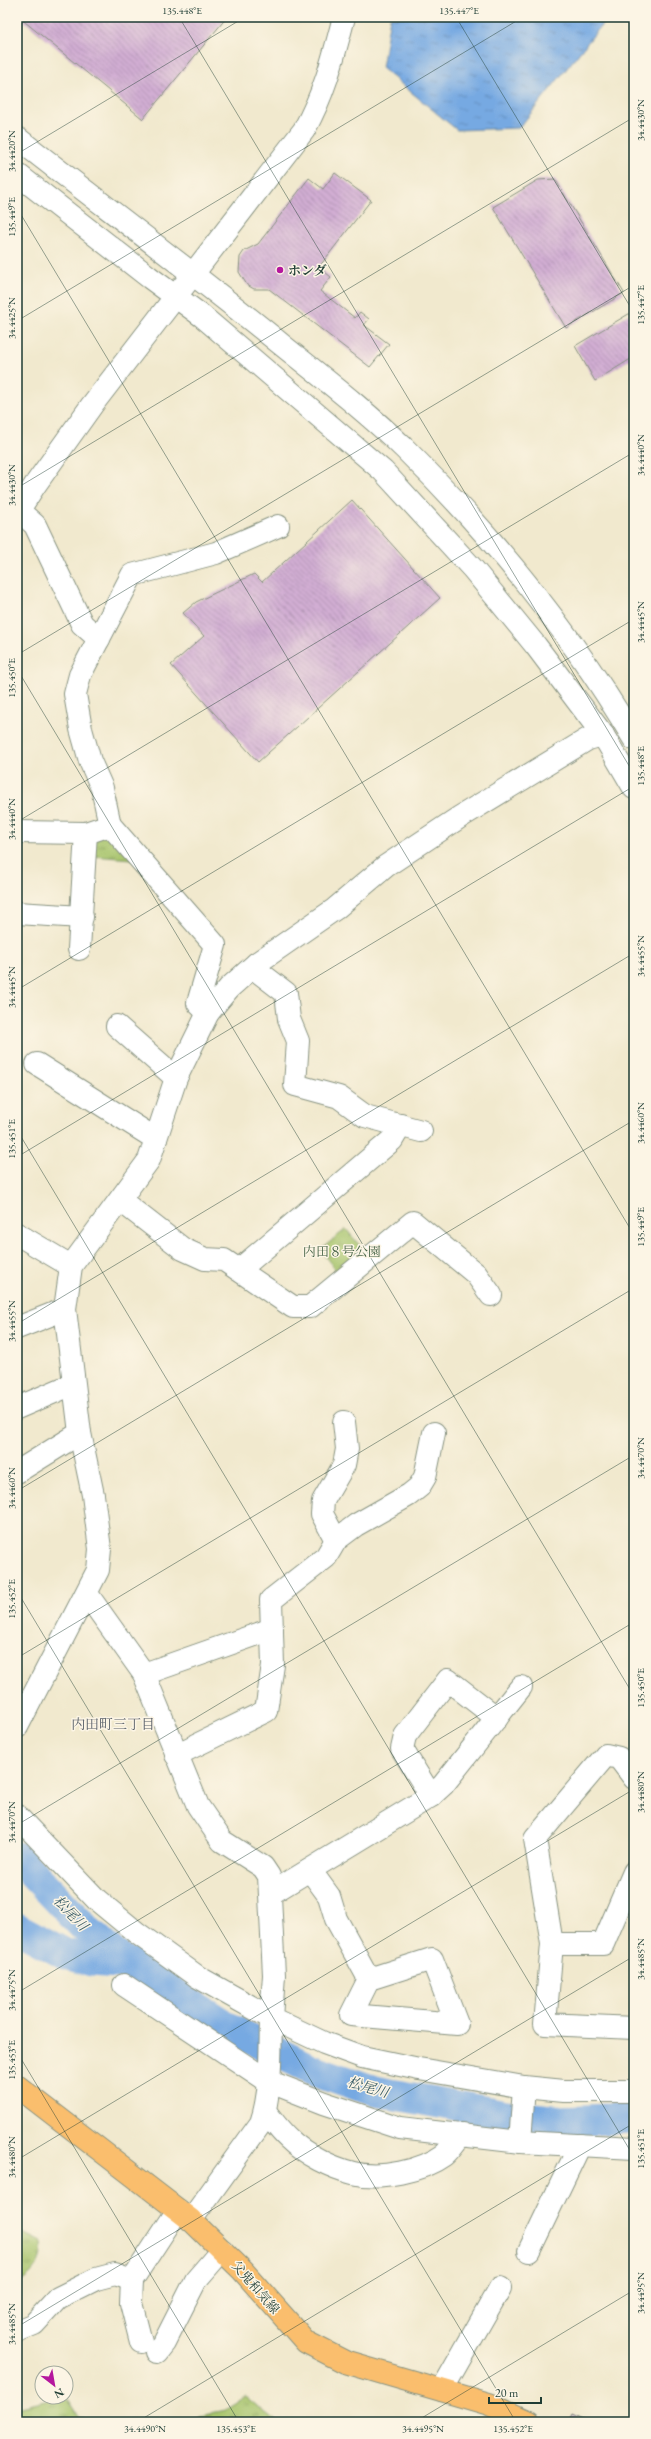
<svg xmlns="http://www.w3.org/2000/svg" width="651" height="2439" viewBox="0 0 651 2439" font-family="'EB Garamond','Noto Serif JP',serif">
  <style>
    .grass { fill: url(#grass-tufts); stroke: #648150 }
    .water { fill: url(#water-ripples); stroke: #4a738b }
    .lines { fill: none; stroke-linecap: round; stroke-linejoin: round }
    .river { stroke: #76a9e2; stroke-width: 31 }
    .building { fill: url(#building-back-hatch) }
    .minor-casing { stroke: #889381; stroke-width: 24 }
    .major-casing { stroke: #889381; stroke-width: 24 }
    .minor { stroke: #fff; stroke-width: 22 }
    .major { stroke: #fabe6d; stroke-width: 22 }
    .ticks { fill: none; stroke: #1f3d34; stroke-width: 1; stroke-opacity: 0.45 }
    .poi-dot { fill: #b5179e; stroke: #fcf5e5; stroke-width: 1.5 }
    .labels { text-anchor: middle; stroke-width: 3; stroke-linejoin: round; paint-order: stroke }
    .poi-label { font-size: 13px; font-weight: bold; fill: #1f3d34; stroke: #fcf5e5; text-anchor: start }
    .park-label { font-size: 13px; fill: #415f42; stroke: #fcf5e5 }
    .street-label { font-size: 13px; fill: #1f3d34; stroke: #fcf5e5 }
    .neighbourhood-label { font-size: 14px; fill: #5d646c; stroke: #fcf5e5 }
    .water-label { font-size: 14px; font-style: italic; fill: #395d68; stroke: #fcf5e5 }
    .neatline { fill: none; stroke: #1f3d34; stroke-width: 1.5 }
    .ticks-label { font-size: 10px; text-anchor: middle; fill: #1f3d34 }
  </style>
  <defs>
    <pattern id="grass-tufts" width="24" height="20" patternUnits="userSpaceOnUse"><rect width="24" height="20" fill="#a8c56d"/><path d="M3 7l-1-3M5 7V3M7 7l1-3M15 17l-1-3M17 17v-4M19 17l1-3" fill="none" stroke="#88a15a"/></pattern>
    <pattern id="water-ripples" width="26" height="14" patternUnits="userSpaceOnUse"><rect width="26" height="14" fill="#76a9e2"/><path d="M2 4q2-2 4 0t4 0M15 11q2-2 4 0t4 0" fill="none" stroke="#608bb8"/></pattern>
    <pattern id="building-back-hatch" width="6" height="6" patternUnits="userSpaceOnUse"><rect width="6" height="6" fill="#d1add3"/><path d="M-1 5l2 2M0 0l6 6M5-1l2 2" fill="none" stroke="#a98eac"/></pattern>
  </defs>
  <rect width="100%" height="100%" fill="#fcf5e5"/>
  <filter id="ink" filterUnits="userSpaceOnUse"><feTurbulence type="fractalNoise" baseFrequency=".025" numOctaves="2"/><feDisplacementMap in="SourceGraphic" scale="8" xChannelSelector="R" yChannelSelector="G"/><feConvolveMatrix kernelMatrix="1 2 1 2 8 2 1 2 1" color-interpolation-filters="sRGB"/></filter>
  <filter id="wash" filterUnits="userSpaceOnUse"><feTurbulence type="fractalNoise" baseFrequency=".012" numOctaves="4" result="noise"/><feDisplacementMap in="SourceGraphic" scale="16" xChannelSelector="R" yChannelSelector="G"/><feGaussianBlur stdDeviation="0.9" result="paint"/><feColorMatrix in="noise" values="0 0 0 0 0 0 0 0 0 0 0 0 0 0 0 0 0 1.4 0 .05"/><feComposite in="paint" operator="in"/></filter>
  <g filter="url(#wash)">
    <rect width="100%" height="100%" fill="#f1e9ce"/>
    <g class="grass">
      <polygon points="104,832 133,859 92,856 94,837"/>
      <polygon points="346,1229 365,1252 339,1274 320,1250"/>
      <path d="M17,2230L41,2242C43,2262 35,2274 17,2284Z"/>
      <polygon points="62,2397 66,2397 78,2416 92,2422 17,2422 17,2408"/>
      <polygon points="246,2397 277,2422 191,2422 200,2415 225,2410"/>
    </g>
    <polygon class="water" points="390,17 608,17 519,128 457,130 382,68"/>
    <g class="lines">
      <g class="river">
        <polyline points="17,1857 85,1928 114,1954 231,2029 311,2069 374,2091 506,2115 560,2121 634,2118"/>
        <polyline points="17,1928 65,1954 92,1961 130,1964"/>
      </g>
    </g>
    <g id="blocks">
      <g class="building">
        <polygon points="19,17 227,17 143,119"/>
        <polygon points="335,173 371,200 319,267 331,277 320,291 355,318 360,312 369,319 364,325 389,344 370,367 269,289 254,289 247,285 239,272 240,257 244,251 258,244 309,178 323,189"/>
        <polygon points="555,179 624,293 566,328 493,207 538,180"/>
        <polygon points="632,312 634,315 634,357 595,381 575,346"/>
        <polygon points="352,500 440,598 258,762 171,665 204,636 183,613 196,602 254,574 262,582"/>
        <polygon points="573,2414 586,2420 585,2422 569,2422"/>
      </g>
    </g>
  </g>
  <g filter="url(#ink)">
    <use href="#blocks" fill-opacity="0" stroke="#889381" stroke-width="1"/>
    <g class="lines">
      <g class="minor-casing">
        <g id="minor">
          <path d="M17,138C105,207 195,274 282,345C323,378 366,411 405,449C491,534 572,634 634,739"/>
          <polyline points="17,174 149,277 202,316 383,471 473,569 536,646 603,735 634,788"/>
          <polyline points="18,510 35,525 82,624 99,639"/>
          <path d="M17,513L35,485L92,405L304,130C325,92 333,59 344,17"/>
          <polyline points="17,832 86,833 101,828"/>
          <polyline points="17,913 82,917"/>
          <polyline points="79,949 86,833"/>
          <polyline points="257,963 260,973 286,993 289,1019 298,1041 295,1085 339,1097 365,1116 421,1131"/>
          <polyline points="208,1013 198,1003 215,945 110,825 102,788 90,761 81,729 75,694 80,675 132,575 216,553 278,526"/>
          <polyline points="117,1026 176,1078"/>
          <polyline points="37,1064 156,1139"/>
          <polyline points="120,1200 183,1249 205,1259 224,1260 293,1307 310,1307 413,1222 476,1274 491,1295"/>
          <polyline points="17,1234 71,1266"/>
          <polyline points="239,1270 392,1140 401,1125"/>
          <polyline points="17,1328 65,1309"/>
          <polyline points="17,1408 73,1384"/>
          <polyline points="17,1472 80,1433"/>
          <polyline points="336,1540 322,1514 323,1501 344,1465 347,1449 344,1422"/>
          <polyline points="87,1594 144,1674 198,1806 222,1841 263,1867 269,1876 274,1975 271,2018 324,2043 362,2057 419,2069 524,2087 564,2091 634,2091"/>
          <polyline points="144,1674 272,1629"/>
          <polyline points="17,1727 98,1570 100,1549 93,1495 80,1433 65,1309 71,1266 149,1160 176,1078 208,1013 229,988 257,963 335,909 386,866 460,817 588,739 603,735"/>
          <polyline points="176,1755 266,1711 273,1665 271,1600 326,1557 336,1540 356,1525 409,1495 419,1487 425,1477 434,1433"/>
          <polyline points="634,1778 619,1758 606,1755 535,1839 552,1944 545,2024 634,2028"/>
          <polyline points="431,1796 402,1749 405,1736 448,1680 497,1718"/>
          <path d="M17,1816L97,1900L137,1933L198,1977L271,2018C270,2052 272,2091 261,2123L191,2220"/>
          <polyline points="310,1870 329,1896 336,1919 369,1979"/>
          <polyline points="270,1894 431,1796 443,1785 521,1687"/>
          <polyline points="552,1944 603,1944 634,1872"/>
          <polygon points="432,1959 457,2024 351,2015 369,1979"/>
          <polyline points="124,1985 268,2081 324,2103 400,2128 520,2142 634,2148"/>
          <path d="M265,2111C273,2121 280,2131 289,2139C304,2154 332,2168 353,2173C380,2180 422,2171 444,2155C451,2149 456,2140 462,2134"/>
          <polyline points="520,2142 524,2087"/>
          <polyline points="529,2251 580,2145"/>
          <polyline points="17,2331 34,2324 58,2298 96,2279 115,2274 132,2280"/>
          <polyline points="141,2342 131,2303 132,2280 178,2210"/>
          <polyline points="157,2352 164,2343 196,2280 222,2250"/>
          <polyline points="442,2390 500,2288"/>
        </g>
      </g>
      <g class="major-casing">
        <polyline id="major" points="17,2086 191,2220 243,2271 306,2342 345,2362 489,2404 529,2422"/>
      </g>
      <use href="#minor" class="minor"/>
      <use href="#major" class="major"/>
    </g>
  </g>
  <path class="ticks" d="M179,17L634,774M456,17L634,313M17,154L245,17M17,208L634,1235M17,321L523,17M17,488L634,117M17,655L634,285M17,669L634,1696M17,822L634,452M17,990L634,619M17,1130L634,2157M17,1157L634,786M17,1324L634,953M17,1491L634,1120M17,1591L516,2422M17,1658L634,1288M17,1825L634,1455M17,1993L634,1622M17,2052L239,2422M17,2160L634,1789M17,2327L634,1956M137,2422L634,2123M415,2422L634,2290"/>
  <circle class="poi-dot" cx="280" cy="270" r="4"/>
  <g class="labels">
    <g class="poi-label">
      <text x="288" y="275">ホンダ</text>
    </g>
    <g class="park-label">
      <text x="342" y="1256">内田８号公園</text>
    </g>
    <g class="street-label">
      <text transform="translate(256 2287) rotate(49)" y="5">父鬼和気線</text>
    </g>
    <g class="neighbourhood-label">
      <text x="113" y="1729">内田町三丁目</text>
    </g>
    <g class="water-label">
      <text transform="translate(71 1913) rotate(46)" y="5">松尾川</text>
      <text transform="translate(368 2087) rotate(16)" y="5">松尾川</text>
    </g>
  </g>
  <rect width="651" height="2439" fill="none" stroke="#fcf5e5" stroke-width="44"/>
  <g transform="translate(54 2385) rotate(149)"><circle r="19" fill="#fcf5e5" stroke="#a4ab9e"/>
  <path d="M0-3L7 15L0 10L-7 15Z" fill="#b5179e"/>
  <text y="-6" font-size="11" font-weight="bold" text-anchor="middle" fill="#1f3d34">N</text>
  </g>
  <path d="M489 2397v6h52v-6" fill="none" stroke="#1f3d34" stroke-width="2"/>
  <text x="495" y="2397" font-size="12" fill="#1f3d34" stroke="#fcf5e5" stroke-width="3" paint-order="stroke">20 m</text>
  <rect x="22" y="22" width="607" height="2395" class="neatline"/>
  <g class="ticks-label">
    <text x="182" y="14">135.448°E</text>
    <text x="459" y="14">135.447°E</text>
    <text transform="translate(640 120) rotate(-90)" y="4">34.4430°N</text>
    <text transform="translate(11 151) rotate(-90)" y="4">34.4420°N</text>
    <text transform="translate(11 217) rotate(-90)" y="4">135.449°E</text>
    <text transform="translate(640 305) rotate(-90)" y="4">135.447°E</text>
    <text transform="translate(11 318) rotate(-90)" y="4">34.4425°N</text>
    <text transform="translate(640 455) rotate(-90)" y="4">34.4440°N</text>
    <text transform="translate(11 485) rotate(-90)" y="4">34.4430°N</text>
    <text transform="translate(640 622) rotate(-90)" y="4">34.4445°N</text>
    <text transform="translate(11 678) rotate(-90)" y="4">135.450°E</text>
    <text transform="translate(640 766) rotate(-90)" y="4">135.448°E</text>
    <text transform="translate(11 819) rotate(-90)" y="4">34.4440°N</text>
    <text transform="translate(640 956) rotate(-90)" y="4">34.4455°N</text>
    <text transform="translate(11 987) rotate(-90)" y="4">34.4445°N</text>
    <text transform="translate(640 1123) rotate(-90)" y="4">34.4460°N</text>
    <text transform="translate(11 1139) rotate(-90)" y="4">135.451°E</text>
    <text transform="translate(640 1227) rotate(-90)" y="4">135.449°E</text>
    <text transform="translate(11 1321) rotate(-90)" y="4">34.4455°N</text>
    <text transform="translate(640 1458) rotate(-90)" y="4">34.4470°N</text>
    <text transform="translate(11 1488) rotate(-90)" y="4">34.4460°N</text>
    <text transform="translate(11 1599) rotate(-90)" y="4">135.452°E</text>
    <text transform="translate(640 1688) rotate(-90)" y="4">135.450°E</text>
    <text transform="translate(640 1792) rotate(-90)" y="4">34.4480°N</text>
    <text transform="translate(11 1822) rotate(-90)" y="4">34.4470°N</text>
    <text transform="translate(640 1959) rotate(-90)" y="4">34.4485°N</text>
    <text transform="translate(11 1990) rotate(-90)" y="4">34.4475°N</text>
    <text transform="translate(11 2060) rotate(-90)" y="4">135.453°E</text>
    <text transform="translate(640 2149) rotate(-90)" y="4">135.451°E</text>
    <text transform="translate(11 2157) rotate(-90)" y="4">34.4480°N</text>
    <text transform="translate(640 2293) rotate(-90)" y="4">34.4495°N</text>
    <text transform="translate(11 2324) rotate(-90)" y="4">34.4485°N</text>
    <text x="145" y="2432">34.4490°N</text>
    <text x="236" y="2432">135.453°E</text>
    <text x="423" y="2432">34.4495°N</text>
    <text x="513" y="2432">135.452°E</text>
  </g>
</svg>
